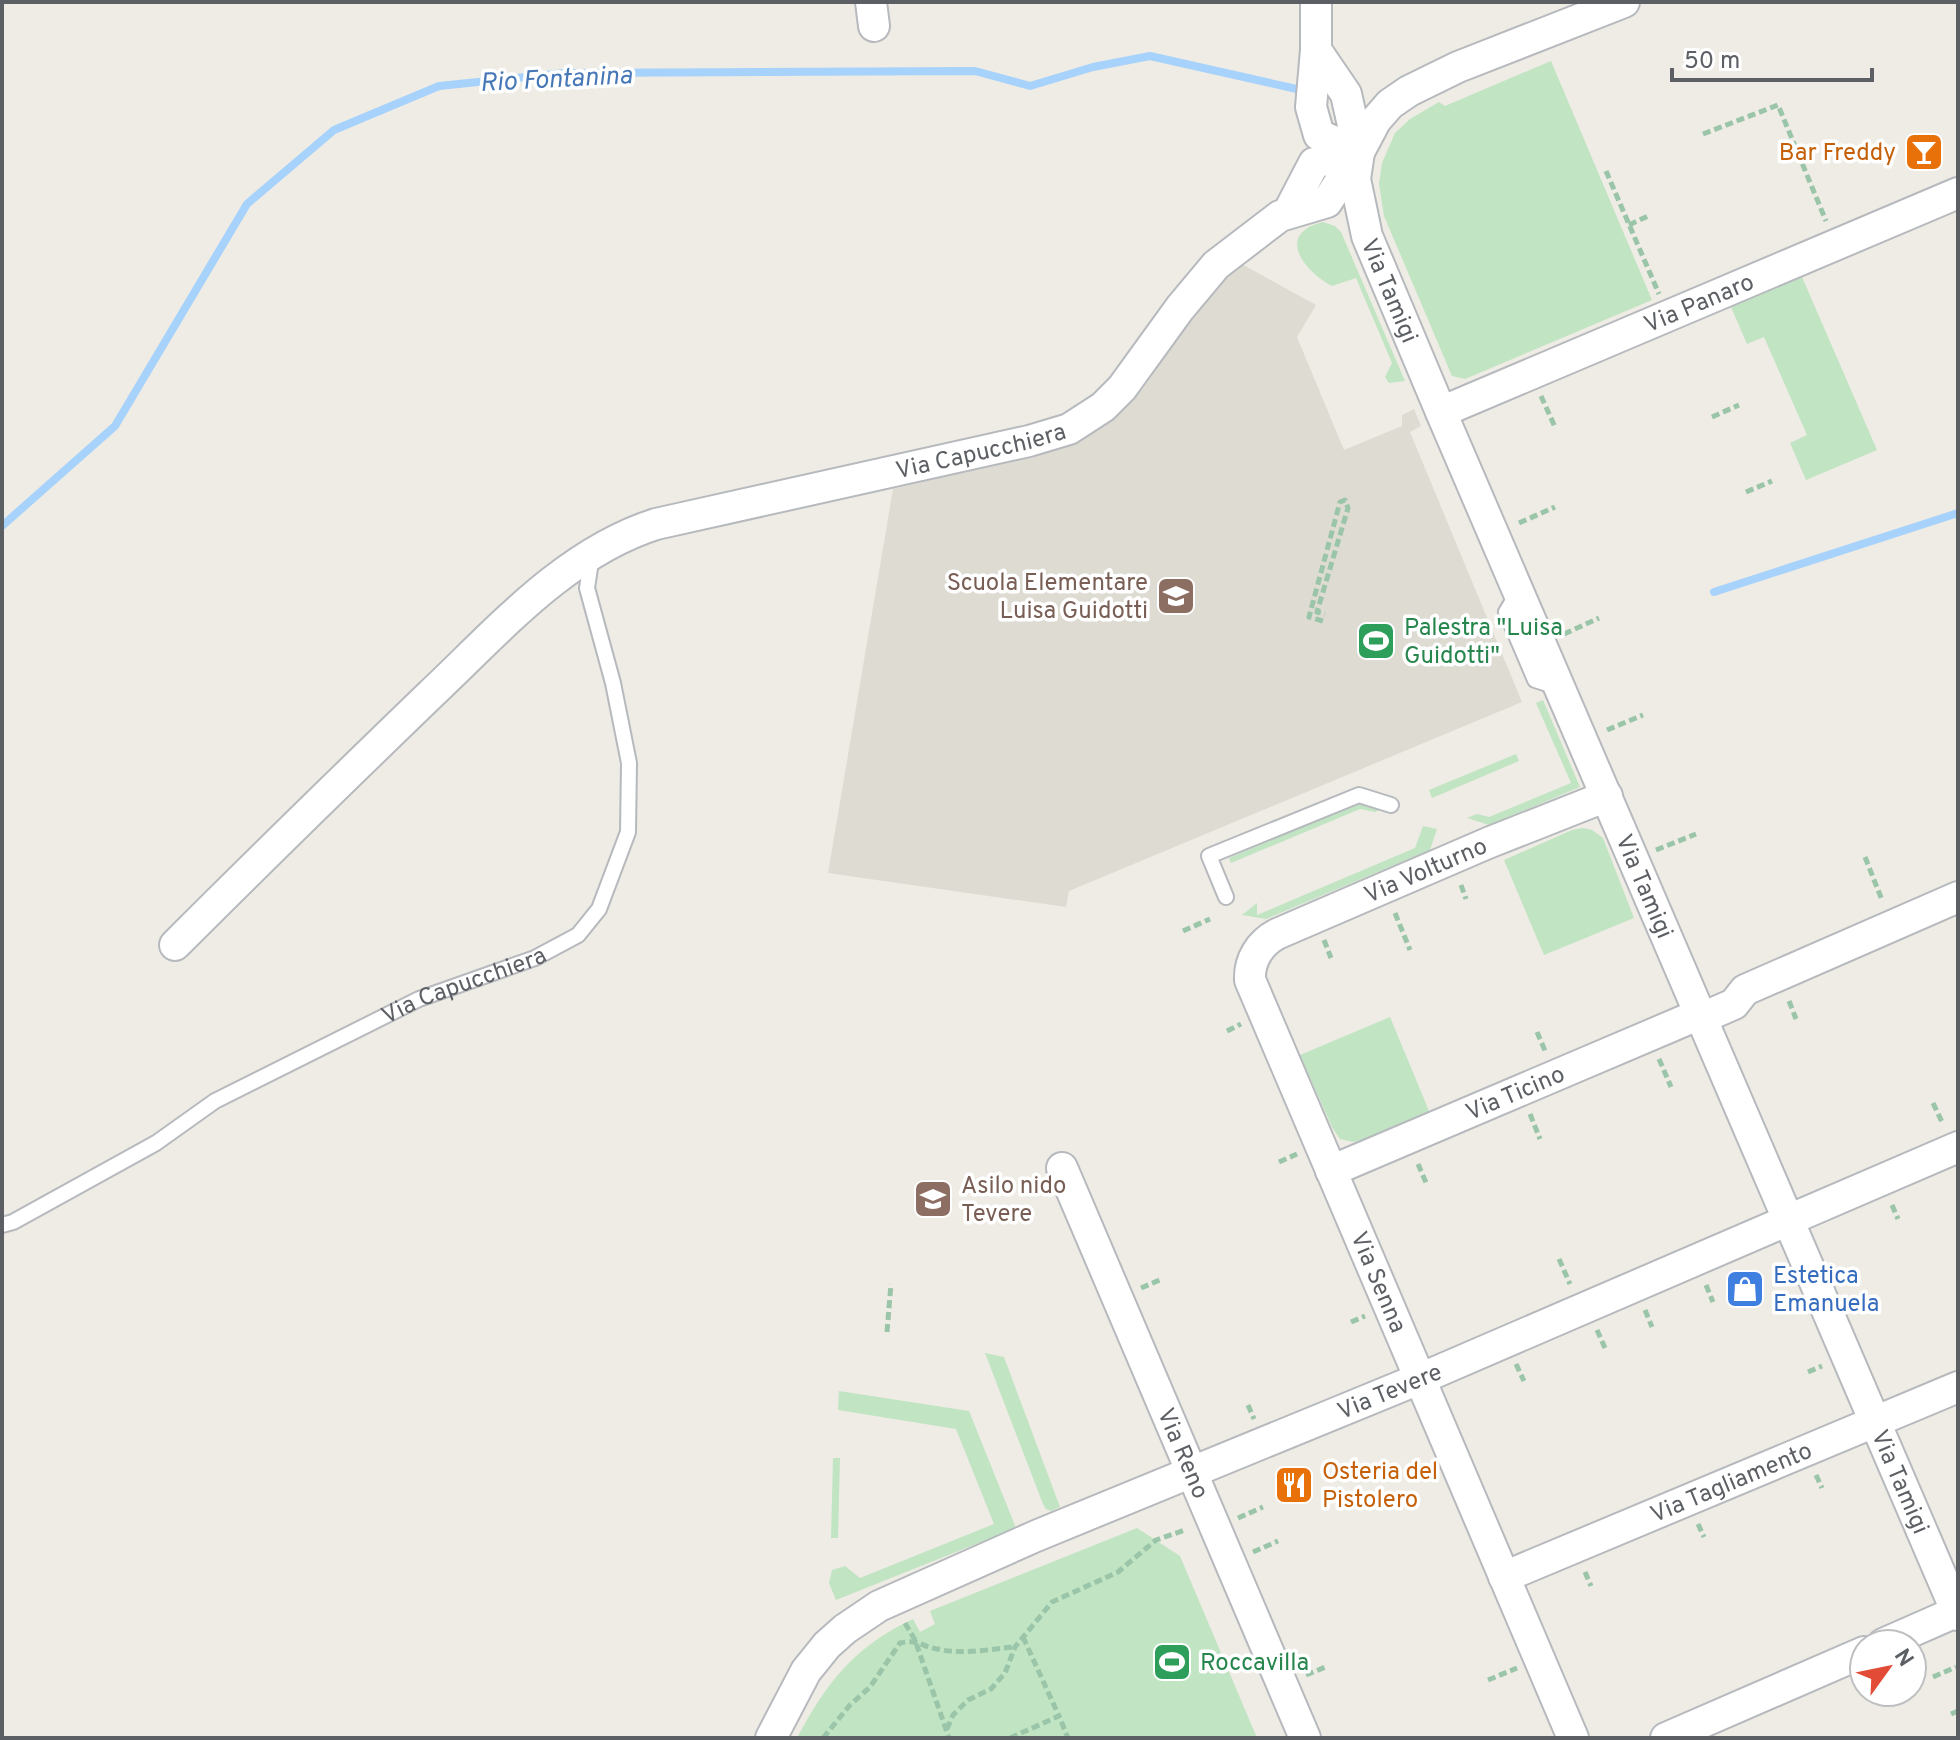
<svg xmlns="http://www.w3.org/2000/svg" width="1960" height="1740" viewBox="0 0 1960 1740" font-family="Overpass,sans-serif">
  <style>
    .education { fill: #dedbd2 }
    .green { fill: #c1e4c3 }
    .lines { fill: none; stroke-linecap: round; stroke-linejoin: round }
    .stream { stroke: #a6d2fc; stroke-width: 8 }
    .service-casing { stroke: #b6b9bd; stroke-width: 18 }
    .minor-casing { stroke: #b6b9bd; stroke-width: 34 }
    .path { stroke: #9ac5a9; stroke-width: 5; stroke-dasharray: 8 4; stroke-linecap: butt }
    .service { stroke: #fff; stroke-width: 14 }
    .minor { stroke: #fff; stroke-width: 30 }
    .labels { text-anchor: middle; stroke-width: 7; stroke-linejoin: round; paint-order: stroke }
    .food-label { font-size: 24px; fill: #c56008; stroke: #fff; text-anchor: end }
    .street-label { font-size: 24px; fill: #5c5f64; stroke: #fff }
    .education-label { font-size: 24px; fill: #785e54; stroke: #fff; text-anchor: end }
    .leisure-label { font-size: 24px; fill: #27864d; stroke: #fff; text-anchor: start }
    .shop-label { font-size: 24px; fill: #366cbe; stroke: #fff; text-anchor: start }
    .water-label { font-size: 26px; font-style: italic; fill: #4677b6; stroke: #fff }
  </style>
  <rect width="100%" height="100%" fill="#eeece4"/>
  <polygon class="education" points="1238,262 1316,305 1297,337 1344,450 1402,426 1402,415 1414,409 1421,426 1410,432 1522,702 1069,891 1066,907 828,873 893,489 1064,448 1088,436 1124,409 1142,390 1207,298"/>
  <g class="green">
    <polygon points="1551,61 1652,300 1465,379 1452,376 1384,216 1379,184 1382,163 1395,133 1410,119 1439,102 1445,106"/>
    <path d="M1323,222L1335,226L1341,232L1405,381L1389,383L1385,377L1392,363L1356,278L1332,286C1305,272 1274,234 1323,222Z"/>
    <polygon points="1802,277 1877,450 1806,480 1790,443 1807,435 1764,337 1747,344 1731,307"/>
    <polygon points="1543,700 1580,787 1489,825 1467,818 1477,814 1489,817 1571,783 1536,703"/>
    <polygon points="1516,754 1519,761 1432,798 1429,790"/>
    <polygon points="1359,802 1384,808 1375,812 1360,809 1231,863 1229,858"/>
    <polygon points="1423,826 1437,829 1430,850 1266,919 1242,915 1257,903 1257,915 1415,848"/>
    <polygon points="1583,828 1592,830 1603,838 1634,918 1544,955 1504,860 1572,830"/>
    <polygon points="1390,1017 1429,1111 1362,1140 1353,1142 1340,1139 1332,1127 1300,1055"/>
    <polygon points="985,1353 1004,1357 1060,1507 1051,1511 1046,1509 1043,1504"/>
    <polygon points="839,1391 969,1411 1016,1528 836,1600 829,1583 832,1570 845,1566 860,1578 994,1524 956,1429 838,1410"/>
    <polygon points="833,1458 840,1458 838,1538 831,1538"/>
    <path d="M1137,1528L1180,1556L1257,1738H797C826,1683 855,1646 913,1619L920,1632L935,1624L930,1611Z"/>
  </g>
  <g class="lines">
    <g class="stream">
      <polyline points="2,526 115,426 247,204 334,130 439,86 565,73 975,71 1030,86 1093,67 1150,56 1301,90"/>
      <polyline points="1714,592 1958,513"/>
    </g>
    <g class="service-casing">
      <g id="service">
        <polyline points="1518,592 1506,612 1535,680 1557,687"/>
        <polyline points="1226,897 1209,856 1359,795 1391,805"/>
        <path id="s1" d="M2,1225L13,1222L156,1143L215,1101L419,999L535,958L578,935L599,909L628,832L629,763L613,683L587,588L592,555"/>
      </g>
    </g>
    <g class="minor-casing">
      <g id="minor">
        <polyline points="871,2 874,26"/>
        <polyline points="1316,2 1316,50 1311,107 1319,135 1359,152"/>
        <path id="s2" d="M1624,2L1458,67L1409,91L1390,104L1376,120L1359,152L1355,179L1367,236L1441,412L1958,1615"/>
        <polyline points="1316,50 1346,94 1359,152"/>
        <path id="s3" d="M1441,412L1958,193"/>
        <path id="s4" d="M175,945C260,860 345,777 431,694C499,630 565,553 656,524L1029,441L1069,429L1103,407L1122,388L1180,308L1216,265L1280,216L1327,202L1359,152L1314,163L1289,211"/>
        <polyline points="1702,1018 1734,1004 1745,990 1958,897"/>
        <path id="s5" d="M1062,1168L1305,1738"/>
        <path id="s6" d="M1331,1171L1700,1014"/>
        <path id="s7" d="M1504,1577L1958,1387"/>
        <polyline points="1883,1644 1958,1611"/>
        <path id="s8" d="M771,1738L806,1671L827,1645L845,1629L879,1606L1036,1536L1436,1372L1958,1147"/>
        <path id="s9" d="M1573,1738L1250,980C1249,960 1260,943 1277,934L1488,843L1607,796"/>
        <polyline points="1666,1738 1864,1652"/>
      </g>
    </g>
    <g class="path">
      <polyline points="1703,134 1778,105 1826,221"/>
      <polyline points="1606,171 1659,294"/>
      <polyline points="1629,225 1648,216"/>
      <polyline points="1541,396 1555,427"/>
      <polyline points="1712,417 1739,405"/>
      <polyline points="1746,492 1772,481"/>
      <polyline points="1519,523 1555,507"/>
      <polyline points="1323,621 1309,617 1340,502 1345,500 1348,508 1317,612 1325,614"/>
      <polyline points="1564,634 1599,618"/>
      <polyline points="1607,730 1643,715"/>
      <polyline points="1656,850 1696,834"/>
      <polyline points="1865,857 1882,900"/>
      <polyline points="1461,885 1466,899"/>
      <polyline points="1395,913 1410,950"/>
      <polyline points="1183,931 1210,919"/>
      <polyline points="1324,940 1331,958"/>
      <polyline points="1789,1001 1796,1019"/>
      <polyline points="1227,1031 1241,1024"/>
      <polyline points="1537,1032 1546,1053"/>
      <polyline points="1659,1059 1671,1087"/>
      <polyline points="1933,1103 1943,1124"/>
      <polyline points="1530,1114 1540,1139"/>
      <polyline points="1279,1162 1297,1154"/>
      <polyline points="1418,1164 1427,1185"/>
      <polyline points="1892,1205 1898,1219"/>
      <polyline points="1559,1259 1570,1284"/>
      <polyline points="1706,1285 1713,1302"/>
      <polyline points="1141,1288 1162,1279"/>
      <polyline points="1645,1310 1652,1327"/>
      <polyline points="1781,1310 1795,1304"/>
      <polyline points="1351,1322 1365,1316"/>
      <polyline points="1597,1330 1605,1348"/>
      <polyline points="887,1332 891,1284"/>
      <polyline points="1516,1364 1524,1381"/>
      <polyline points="1808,1372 1822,1366"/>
      <polyline points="1248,1405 1254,1419"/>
      <polyline points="1816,1475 1822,1488"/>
      <polyline points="1238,1518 1263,1507"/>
      <polyline points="1698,1524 1704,1537"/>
      <polyline points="1253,1552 1278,1541"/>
      <polyline points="1585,1572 1591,1586"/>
      <polyline points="905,1623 915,1640 949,1738"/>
      <polyline points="1023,1637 1059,1716"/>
      <polyline points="1306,1675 1328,1666"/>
      <polyline points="1933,1677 1956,1667"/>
      <polyline points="1488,1680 1517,1668"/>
      <polyline points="1951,1714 1958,1711"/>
      <polyline points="947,1729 953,1715 968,1700 991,1689 1005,1673 1015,1647 1052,1602 1118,1572 1156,1540 1185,1530"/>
      <path d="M823,1738L850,1705L870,1687L900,1643C919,1639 920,1646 937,1649C962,1655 990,1649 1015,1647"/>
      <polyline points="1010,1738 1059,1716 1068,1738"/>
    </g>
    <use href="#service" class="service"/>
    <use href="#minor" class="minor"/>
  </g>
  <defs>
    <g id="bar-square" transform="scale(2)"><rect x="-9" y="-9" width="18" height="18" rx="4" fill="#e8710a" stroke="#fff"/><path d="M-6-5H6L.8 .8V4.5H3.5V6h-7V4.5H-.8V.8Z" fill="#fff"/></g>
    <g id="school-square" transform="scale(2)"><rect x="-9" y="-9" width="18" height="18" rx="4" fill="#8d6e63" stroke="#fff"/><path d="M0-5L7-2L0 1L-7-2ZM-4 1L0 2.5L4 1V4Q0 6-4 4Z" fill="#fff"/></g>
    <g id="stadium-square" transform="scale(2)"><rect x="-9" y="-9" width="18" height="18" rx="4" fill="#2e9e5b" stroke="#fff"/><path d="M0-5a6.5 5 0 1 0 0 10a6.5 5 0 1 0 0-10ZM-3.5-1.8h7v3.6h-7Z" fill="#fff"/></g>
    <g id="shop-square" transform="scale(2)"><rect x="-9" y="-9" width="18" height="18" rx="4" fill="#3f7fe0" stroke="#fff"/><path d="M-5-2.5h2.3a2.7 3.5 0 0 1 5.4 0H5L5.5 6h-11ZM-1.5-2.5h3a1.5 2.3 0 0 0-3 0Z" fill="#fff"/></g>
    <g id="restaurant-square" transform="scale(2)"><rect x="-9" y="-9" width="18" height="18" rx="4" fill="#e8710a" stroke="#fff"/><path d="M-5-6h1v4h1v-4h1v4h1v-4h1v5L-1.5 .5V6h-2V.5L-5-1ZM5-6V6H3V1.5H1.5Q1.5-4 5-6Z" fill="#fff"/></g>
  </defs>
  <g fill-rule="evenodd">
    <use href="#bar-square" x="1924" y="152"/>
    <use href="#school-square" x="1176" y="596"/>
    <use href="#stadium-square" x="1376" y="641"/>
    <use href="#school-square" x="933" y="1199"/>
    <use href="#shop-square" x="1745" y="1289"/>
    <use href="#restaurant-square" x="1294" y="1485"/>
    <use href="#stadium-square" x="1172" y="1662"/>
  </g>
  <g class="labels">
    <g class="food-label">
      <text x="1896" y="160">Bar Freddy</text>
      <text x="1322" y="1479" text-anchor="start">Osteria del<tspan x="1322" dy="28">Pistolero</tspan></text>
    </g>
    <g class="street-label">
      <text dy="8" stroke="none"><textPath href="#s2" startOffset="458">Via Tamigi</textPath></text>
      <text dy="8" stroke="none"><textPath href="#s3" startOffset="280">Via Panaro</textPath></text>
      <text dy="8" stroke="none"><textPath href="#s4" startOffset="976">Via Capucchiera</textPath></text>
      <text dy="8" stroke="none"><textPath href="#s9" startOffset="1042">Via Volturno</textPath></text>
      <text dy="8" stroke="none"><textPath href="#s2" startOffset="1106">Via Tamigi</textPath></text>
      <text dy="8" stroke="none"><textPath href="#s1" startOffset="522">Via Capucchiera</textPath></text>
      <text dy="8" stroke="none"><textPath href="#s6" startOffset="200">Via Ticino</textPath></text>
      <text transform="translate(1379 1282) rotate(67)" y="8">Via Senna</text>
      <text dy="8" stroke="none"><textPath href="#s8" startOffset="728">Via Tevere</textPath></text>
      <text dy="8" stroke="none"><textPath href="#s5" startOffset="310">Via Reno</textPath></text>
      <text dy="8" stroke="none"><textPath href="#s2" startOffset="1754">Via Tamigi</textPath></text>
      <text dy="8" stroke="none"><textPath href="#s7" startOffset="246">Via Tagliamento</textPath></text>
    </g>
    <g class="education-label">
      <text x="1148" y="590">Scuola Elementare<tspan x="1148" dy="28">Luisa Guidotti</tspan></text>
      <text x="961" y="1193" text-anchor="start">Asilo nido<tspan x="961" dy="28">Tevere</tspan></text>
    </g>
    <g class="leisure-label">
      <text x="1404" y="635">Palestra "Luisa<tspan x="1404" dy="28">Guidotti"</tspan></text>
      <text x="1200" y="1670">Roccavilla</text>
    </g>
    <g class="shop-label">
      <text x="1773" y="1283">Estetica<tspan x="1773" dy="28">Emanuela</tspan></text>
    </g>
    <g class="water-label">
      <text transform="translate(556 78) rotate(-3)" y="9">Rio Fontanina</text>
    </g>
  </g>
  <rect width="1960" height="1740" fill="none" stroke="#5c5f64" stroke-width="8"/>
  <g transform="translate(1888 1668) rotate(57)"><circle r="38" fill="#ffffff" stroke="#bebfc1" stroke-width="2"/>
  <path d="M0-6L14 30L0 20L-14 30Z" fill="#e24b35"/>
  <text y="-12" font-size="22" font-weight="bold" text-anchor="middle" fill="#5c5f64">N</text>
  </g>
  <path d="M1672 68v12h200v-12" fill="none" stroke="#5c5f64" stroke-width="4"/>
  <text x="1684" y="68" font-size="24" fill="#5c5f64" stroke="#ffffff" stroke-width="6" paint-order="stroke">50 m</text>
</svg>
